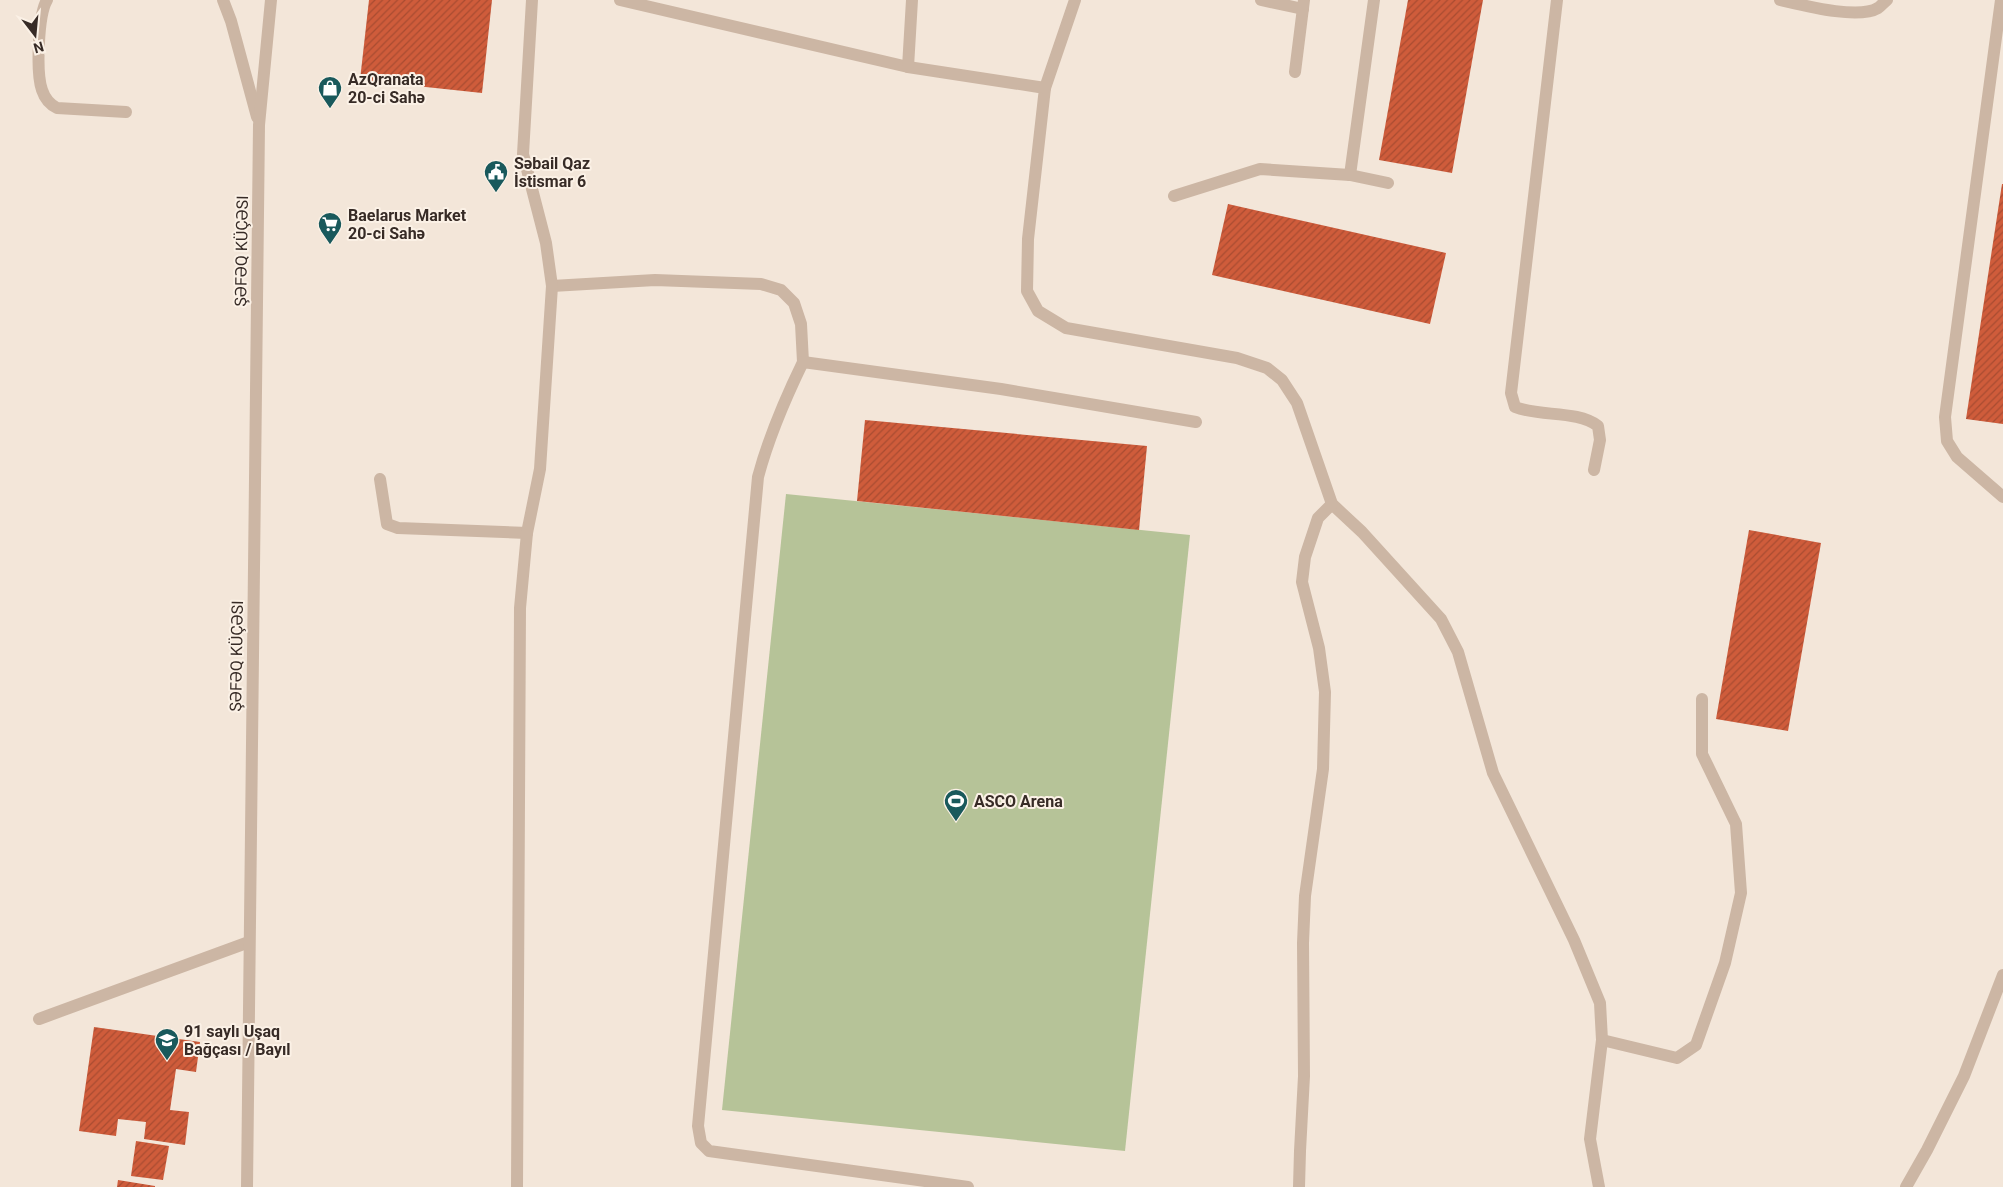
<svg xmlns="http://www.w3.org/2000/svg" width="2003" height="1187" viewBox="0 0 2003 1187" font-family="Roboto,sans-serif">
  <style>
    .pitch { fill: #b6c398 }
    .building { fill: url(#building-hatch) }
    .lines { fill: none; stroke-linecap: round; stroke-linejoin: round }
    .minor { stroke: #ccb6a4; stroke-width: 12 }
    .labels { text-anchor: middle; stroke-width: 4; stroke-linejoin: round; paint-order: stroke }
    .poi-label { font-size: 16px; font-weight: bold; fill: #372b26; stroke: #fbf1e6; text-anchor: start }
    .street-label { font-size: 16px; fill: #372b26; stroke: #fbf1e6 }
  </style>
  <defs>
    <pattern id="building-hatch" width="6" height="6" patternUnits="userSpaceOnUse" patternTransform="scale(1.25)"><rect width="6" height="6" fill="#cf5c3b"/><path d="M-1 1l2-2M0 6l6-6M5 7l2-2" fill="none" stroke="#a94c31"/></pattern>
  </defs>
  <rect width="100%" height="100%" fill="#f3e6d9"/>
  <polygon class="pitch" points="786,494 1190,535 1125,1151 722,1110"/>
  <g class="building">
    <polygon points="369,0 492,0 482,93 360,80"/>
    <polygon points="1408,0 1483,0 1452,173 1379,160"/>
    <polygon points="2002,184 2003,184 2003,424 1966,419"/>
    <polygon points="1228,204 1446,253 1430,324 1212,275"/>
    <polygon points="865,420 1147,446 1139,530 857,501"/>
    <polygon points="1749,530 1821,543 1788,731 1716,719"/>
    <polygon points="94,1027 200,1042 196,1072 176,1069 170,1110 189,1112 185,1145 144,1139 146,1122 118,1119 116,1136 79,1131"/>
    <polygon points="136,1141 169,1146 163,1180 131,1176"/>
    <polygon points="118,1180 155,1186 155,1187 117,1187"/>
  </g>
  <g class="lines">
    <g class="minor">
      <path d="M47,0C38,15 36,73 42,90C45,99 49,104 57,108L126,112"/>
      <polyline points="223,0 231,21 257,117"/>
      <polyline points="620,0 908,67 1045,88 1028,239 1027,291 1038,311 1066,328 1237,358 1267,368 1282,380 1297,403 1332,504 1362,532 1441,619 1458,652 1493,773 1574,940 1600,1003 1602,1040 1590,1139 1599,1187"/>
      <polyline points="1261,0 1303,9"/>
      <path d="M1557,0L1511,393L1515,407C1540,417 1577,410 1598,426L1600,440L1594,470"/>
      <path d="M1780,0C1802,5 1858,20 1878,8C1881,6 1884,2 1887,0"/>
      <polyline points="2001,0 1945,417 1947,441 1957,457 2003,497"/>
      <polyline points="908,67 912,0"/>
      <polyline points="1295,72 1304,0"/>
      <polyline points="1045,88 1075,0"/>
      <polyline points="1350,175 1374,0"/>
      <polyline points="1174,196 1260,169 1350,175 1388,183"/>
      <polyline points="552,286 655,280 761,284 781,290 794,303 801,324 803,362"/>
      <polyline points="380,479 387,524 398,528 527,533"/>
      <polyline points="39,1019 249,942"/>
      <polyline points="1602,1040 1677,1058 1696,1045 1725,963 1741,893 1736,824 1702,754 1702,699"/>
      <polyline points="247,1187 259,125 271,0"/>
      <polyline points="517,1187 520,608 527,533 540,469 552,286 546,243 523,154 532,0"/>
      <path d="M968,1187L709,1151L701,1143L698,1126L758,477C769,436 785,399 803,362L1001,389L1196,422"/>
      <polyline points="1299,1187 1300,1151 1304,1076 1303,943 1305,896 1323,769 1325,692 1319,648 1302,582 1305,557 1318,518 1332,504"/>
      <polyline points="1906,1187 1927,1150 1964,1076 2003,975"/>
    </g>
  </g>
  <defs>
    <g id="shop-pin" transform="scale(1.25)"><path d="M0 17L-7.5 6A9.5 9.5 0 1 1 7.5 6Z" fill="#19595c" stroke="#fbf1e6"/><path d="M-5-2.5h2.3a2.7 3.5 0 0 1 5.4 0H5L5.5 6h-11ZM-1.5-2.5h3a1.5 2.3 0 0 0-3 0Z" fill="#fff"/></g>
    <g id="civic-pin" transform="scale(1.25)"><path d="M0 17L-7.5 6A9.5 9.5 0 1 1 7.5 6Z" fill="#19595c" stroke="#fbf1e6"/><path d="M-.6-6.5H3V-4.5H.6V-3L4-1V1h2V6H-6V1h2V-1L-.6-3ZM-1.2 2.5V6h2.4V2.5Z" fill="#fff"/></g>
    <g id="supermarket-pin" transform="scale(1.25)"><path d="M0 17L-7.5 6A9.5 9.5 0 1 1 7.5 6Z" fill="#19595c" stroke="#fbf1e6"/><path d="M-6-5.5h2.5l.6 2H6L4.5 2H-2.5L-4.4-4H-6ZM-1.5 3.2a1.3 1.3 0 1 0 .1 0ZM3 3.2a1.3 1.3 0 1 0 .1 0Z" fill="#fff"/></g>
    <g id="stadium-pin" transform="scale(1.25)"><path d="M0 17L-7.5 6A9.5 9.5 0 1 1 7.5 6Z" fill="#19595c" stroke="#fbf1e6"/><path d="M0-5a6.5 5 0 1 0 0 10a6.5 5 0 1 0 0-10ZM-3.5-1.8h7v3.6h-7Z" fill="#fff"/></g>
    <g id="school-pin" transform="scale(1.25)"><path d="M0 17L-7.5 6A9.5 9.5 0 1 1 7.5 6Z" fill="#19595c" stroke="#fbf1e6"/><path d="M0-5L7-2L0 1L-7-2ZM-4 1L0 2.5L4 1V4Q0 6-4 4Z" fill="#fff"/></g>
  </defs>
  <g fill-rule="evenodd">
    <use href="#shop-pin" x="330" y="88"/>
    <use href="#civic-pin" x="496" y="172"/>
    <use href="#supermarket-pin" x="330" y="224"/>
    <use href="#stadium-pin" x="956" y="801"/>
    <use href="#school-pin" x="167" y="1040"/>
  </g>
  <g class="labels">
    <g class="poi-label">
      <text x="348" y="85">AzQranata<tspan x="348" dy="18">20-ci Sahə</tspan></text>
      <text x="514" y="169">Səbail Qaz<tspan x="514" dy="18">İstismar 6</tspan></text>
      <text x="348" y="221">Baelarus Market<tspan x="348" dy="18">20-ci Sahə</tspan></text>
      <text x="974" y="807">ASCO Arena</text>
      <text x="184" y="1037">91 saylı Uşaq<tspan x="184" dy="18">Bağçası / Bayıl</tspan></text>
    </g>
    <g class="street-label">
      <text transform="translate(241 251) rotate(-89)" y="6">ŞƏFƏQ KÜÇƏSI</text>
      <text transform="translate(236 656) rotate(-89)" y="6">ŞƏFƏQ KÜÇƏSI</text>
    </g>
  </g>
  <g transform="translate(35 35) rotate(164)" stroke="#fbf1e6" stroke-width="4" paint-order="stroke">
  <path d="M0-4L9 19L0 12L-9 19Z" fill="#372b26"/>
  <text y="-8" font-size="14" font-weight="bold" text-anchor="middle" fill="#372b26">N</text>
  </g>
</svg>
